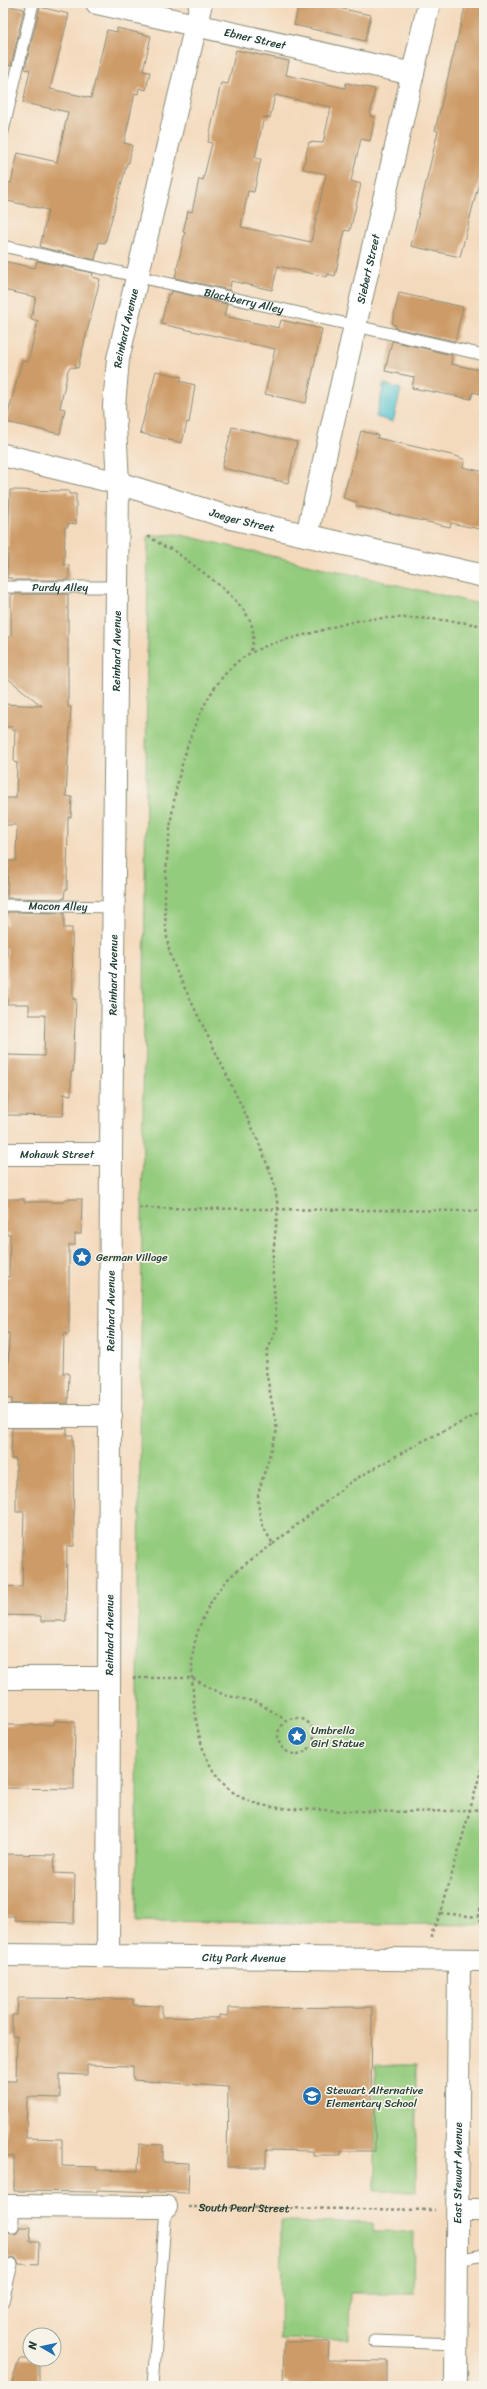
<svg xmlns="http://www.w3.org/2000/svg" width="487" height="2389" viewBox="0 0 487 2389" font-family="Sriracha,sans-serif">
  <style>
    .green { fill: #94cc7e; stroke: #5a8459 }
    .water { fill: #58c4d1; stroke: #3c8082 }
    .building { fill: #cd9b67; fill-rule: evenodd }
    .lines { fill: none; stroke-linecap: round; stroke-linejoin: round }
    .service-casing { stroke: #8a8c78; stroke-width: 13 }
    .minor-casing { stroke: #8a8c78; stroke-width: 24 }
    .path { stroke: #8a8c78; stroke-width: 2.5; stroke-dasharray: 3 3; stroke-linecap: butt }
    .service { stroke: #fff; stroke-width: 11 }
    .minor { stroke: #fff; stroke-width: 22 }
    .labels { text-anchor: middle; stroke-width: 3.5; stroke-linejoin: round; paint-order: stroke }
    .street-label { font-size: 11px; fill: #1f3d34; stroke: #f7f3e8 }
    .poi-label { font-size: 11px; fill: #1f3d34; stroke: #f7f3e8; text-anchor: start }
  </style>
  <rect width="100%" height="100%" fill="#f7f3e8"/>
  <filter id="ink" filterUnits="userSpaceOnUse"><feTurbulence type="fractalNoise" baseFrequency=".025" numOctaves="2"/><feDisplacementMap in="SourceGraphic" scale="8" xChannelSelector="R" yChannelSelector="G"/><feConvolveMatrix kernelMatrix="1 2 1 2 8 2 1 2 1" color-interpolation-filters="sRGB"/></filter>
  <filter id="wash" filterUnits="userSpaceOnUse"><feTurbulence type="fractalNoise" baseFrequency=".012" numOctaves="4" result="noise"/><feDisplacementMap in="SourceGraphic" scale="16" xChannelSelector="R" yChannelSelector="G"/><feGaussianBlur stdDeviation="0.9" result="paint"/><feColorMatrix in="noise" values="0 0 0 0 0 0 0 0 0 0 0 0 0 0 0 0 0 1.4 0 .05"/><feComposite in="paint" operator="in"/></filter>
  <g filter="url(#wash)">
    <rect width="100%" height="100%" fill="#f4dabd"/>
    <g class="green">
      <polygon points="177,534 484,605 484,1925 136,1921 148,536"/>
      <rect x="375" y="2065" width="41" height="126"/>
      <polygon points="281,2222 373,2223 373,2232 414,2232 413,2293 350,2293 349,2340 280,2339"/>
    </g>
    <polygon class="water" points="384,384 401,389 393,422 376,417"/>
    <g id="blocks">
      <g class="building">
        <polygon points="299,3 315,3 371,15 365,41 294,25"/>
        <polygon points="466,3 484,3 484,179 480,178 460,257 411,246 438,131 435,130"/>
        <polygon points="3,5 24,9 11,66 3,64"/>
        <polygon points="40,7 69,14 50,89 91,98 107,30 117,32 117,28 151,36 143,71 150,72 146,90 139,88 138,94 135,93 124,143 132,145 129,163 127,163 105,243 99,242 95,260 40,247 48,210 3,200 3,182 11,183 18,153 57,162 68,112 23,103 30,70 25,69"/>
        <path d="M236,50L289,61L286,75L345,88L346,83L375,89L370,116L375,117L370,141L361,139L351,181L361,184L350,231L345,230L335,276L328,274L327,277L278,266L272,290L231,281L230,290L175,278L185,232H183L188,211L192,212L199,179L203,180L212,143L208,142L221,83L228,84ZM275,95L331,107L323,143L309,142L303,169L326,174L311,242L241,227L248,191L254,192L261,159L255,158L264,117L270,118Z"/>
        <polygon points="3,261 35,268 37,261 93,273 92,277 100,279 78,368 71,367 68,370 60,408 65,409 60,434 6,422 22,361 28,362 38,321 31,319 36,297 3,290"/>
        <polygon points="172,291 227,304 224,316 279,328 281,320 322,329 306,403 265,394 275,349 161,324 168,294 171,294"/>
        <polygon points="399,293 463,307 455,341 395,328 396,325 392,324"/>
        <polygon points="392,341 452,355 451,364 484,371 484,395 473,392 471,399 412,388 414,377 385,371"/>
        <polygon points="156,371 182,377 180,381 195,385 189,423 187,422 182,443 140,433"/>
        <polygon points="232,427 297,442 288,483 222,468"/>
        <polygon points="361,431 378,435 377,438 456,456 465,460 463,467 484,472 484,530 451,523 450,527 418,520 356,506 357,502 343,498"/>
        <polygon points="10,490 69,491 69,494 76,494 76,524 68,523 68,527 65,527 64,565 69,565 69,580 12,580 12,578 7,578"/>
        <polygon points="11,594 68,594 68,707 71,707 66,796 72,797 71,817 68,817 67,890 65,890 64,899 7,898 8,861 16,861 17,825 3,825 3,798 16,798 17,763 14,762 15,730 12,730 12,727 3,727 3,704 42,706 6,677 6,663 3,663 3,637 11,637"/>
        <polygon points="7,912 64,913 64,928 72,928 73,999 76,999 73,1072 71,1072 71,1095 64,1094 63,1116 7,1115 8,1055 44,1056 45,1015 29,1015 29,1004 7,1004 7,948 3,948 3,924 7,925"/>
        <polygon points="5,1199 24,1199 24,1202 64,1202 64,1199 82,1199 81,1234 75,1234 75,1245 69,1245 69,1334 64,1334 63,1373 69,1373 68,1404 12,1404 12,1399 3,1398 3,1372 8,1372 9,1333 3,1333 3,1277 9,1277 10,1234 5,1234"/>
        <polygon points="12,1428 67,1428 67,1435 73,1435 74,1546 67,1546 66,1621 41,1621 41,1616 3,1615 3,1586 22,1587 24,1512 16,1512 16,1459 11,1459"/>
        <polygon points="54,1721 75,1722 74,1789 3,1788 3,1725 54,1725"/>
        <polygon points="3,1854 55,1855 54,1873 75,1874 74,1923 15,1921 15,1916 3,1916"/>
        <polygon points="18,1998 133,1999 133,2005 162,2006 162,2017 219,2018 219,2015 228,2016 228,2008 372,2007 371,2105 375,2105 375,2151 341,2151 341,2155 313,2155 313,2151 266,2150 266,2167 227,2167 228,2087 133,2080 133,2066 87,2065 87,2075 60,2074 60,2098 27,2097 26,2138 62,2139 62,2166 97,2167 97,2170 138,2171 139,2144 163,2145 163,2162 189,2163 188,2193 97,2190 97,2192 14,2191 14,2156 5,2156 5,2081 16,2081 17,2036 12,2036 12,2015 17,2015"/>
        <polygon points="3,2226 6,2226 7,2231 13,2234 17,2233 20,2227 31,2227 30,2242 39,2242 38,2265 19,2264 17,2259 13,2257 7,2259 3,2264"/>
        <polygon points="284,2342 329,2342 328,2360 387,2361 387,2386 289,2386 289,2382 283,2382"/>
        <polygon points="19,2359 39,2359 39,2386 11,2386"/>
      </g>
    </g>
  </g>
  <g filter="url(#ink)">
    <use href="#blocks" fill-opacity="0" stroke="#8a8c78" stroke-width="1"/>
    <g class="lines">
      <g class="service-casing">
        <g id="service">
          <polyline points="3,131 33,3"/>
          <path id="s2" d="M3,246L484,355"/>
          <path id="s3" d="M3,587H117"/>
          <path id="s4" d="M3,905L114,907"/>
          <polyline points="13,2206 13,2227"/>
          <polyline points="458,2260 484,2255"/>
          <polyline points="3,2301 12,2264"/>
          <polyline points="374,2341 456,2344"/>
          <polyline points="153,2386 166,2207"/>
        </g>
      </g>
      <g class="minor-casing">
        <g id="minor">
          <path id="s5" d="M97,3L413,74"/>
          <path id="s6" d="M3,455L118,483L231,518L484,576"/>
          <path id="s7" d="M307,535L429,3"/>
          <path id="s8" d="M3,1154H111"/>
          <polyline points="3,1416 111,1416"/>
          <polyline points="3,1678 109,1678"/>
          <path id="s9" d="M3,1955L484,1960"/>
          <path id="s10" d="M108,1956L111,1154L117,587L118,483L114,406L118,359L201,3"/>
          <polyline points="3,2206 166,2207"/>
          <polyline points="458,2210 484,2210"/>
          <path id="s11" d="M456,2386L459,1960"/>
        </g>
      </g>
      <g class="path">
        <path d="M148,536L165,547L172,549C195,567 241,597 251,623C255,633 253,644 250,654"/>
        <path d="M484,626C447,619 407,616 370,619C349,621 328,629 308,634C284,640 254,647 236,663C194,700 176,776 170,829C166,866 162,907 168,944C169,952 173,961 176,970L257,1138L274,1182L278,1208L272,1263L277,1328L267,1352L266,1371L277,1430L258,1494L259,1511L263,1527L273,1544C254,1558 231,1572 218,1591C207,1607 197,1628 194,1647C191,1661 192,1677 193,1692C196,1734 205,1783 249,1801C271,1810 300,1809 324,1810C377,1812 430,1813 484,1809"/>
        <polyline points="139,1208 484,1211"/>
        <polyline points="273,1544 352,1481 419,1443 484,1411"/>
        <polyline points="133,1678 192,1678 224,1695 257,1702 286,1720"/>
        <circle cx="296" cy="1736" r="18"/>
        <polyline points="484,1897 478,1917 484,1932"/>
        <polyline points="441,1913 478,1917"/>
        <polyline points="432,1938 432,1932 441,1913 484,1760"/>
        <path id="s1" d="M188,2207L435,2210"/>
      </g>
      <use href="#service" class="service"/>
      <use href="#minor" class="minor"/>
    </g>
  </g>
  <defs>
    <g id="sight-disc" transform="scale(1)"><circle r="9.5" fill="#1f6fb2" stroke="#f7f3e8"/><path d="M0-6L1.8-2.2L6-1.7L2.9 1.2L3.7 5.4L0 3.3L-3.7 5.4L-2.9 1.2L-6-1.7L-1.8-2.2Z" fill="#fff"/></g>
    <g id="school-disc" transform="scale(1)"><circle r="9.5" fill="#1f6fb2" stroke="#f7f3e8"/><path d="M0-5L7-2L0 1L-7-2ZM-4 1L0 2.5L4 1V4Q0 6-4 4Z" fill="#fff"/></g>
  </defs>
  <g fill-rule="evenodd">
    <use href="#sight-disc" x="82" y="1257"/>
    <use href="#sight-disc" x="297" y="1736"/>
    <use href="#school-disc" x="312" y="2096"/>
  </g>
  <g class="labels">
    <g class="street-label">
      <text dy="4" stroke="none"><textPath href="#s5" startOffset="162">Ebner Street</textPath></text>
      <text dy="4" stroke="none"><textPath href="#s7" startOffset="273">Siebert Street</textPath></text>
      <text dy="4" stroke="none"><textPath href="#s2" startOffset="247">Blackberry Alley</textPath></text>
      <text dy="4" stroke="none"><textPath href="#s10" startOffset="1629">Reinhard Avenue</textPath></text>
      <text dy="4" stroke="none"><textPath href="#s6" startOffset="248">Jaeger Street</textPath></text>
      <text dy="4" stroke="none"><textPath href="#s3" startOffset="57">Purdy Alley</textPath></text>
      <text dy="4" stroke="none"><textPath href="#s10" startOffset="1305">Reinhard Avenue</textPath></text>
      <text dy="4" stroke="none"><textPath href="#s4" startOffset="55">Macon Alley</textPath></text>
      <text dy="4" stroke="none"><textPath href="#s10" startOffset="981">Reinhard Avenue</textPath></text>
      <text dy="4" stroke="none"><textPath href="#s8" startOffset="54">Mohawk Street</textPath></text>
      <text dy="4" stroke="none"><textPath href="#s10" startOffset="645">Reinhard Avenue</textPath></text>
      <text dy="4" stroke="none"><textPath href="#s10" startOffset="321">Reinhard Avenue</textPath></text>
      <text dy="4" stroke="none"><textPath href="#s9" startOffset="241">City Park Avenue</textPath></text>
      <text dy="4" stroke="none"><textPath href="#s11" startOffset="213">East Stewart Avenue</textPath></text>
      <text dy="4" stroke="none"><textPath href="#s1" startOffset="56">South Pearl Street</textPath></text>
    </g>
    <g class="poi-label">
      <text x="96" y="1261">German Village</text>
      <text x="311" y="1734">Umbrella<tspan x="311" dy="13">Girl Statue</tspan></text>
      <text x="326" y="2094">Stewart Alternative<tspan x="326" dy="13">Elementary School</tspan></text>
    </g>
  </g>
  <rect width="487" height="2389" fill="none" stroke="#f7f3e8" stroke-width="16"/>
  <g transform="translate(42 2347) rotate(279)"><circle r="19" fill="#f7f3e8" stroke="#a1aaa0"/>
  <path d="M0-3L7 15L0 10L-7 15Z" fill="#1f6fb2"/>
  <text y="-6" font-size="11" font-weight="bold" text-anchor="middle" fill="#1f3d34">N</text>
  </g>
</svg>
